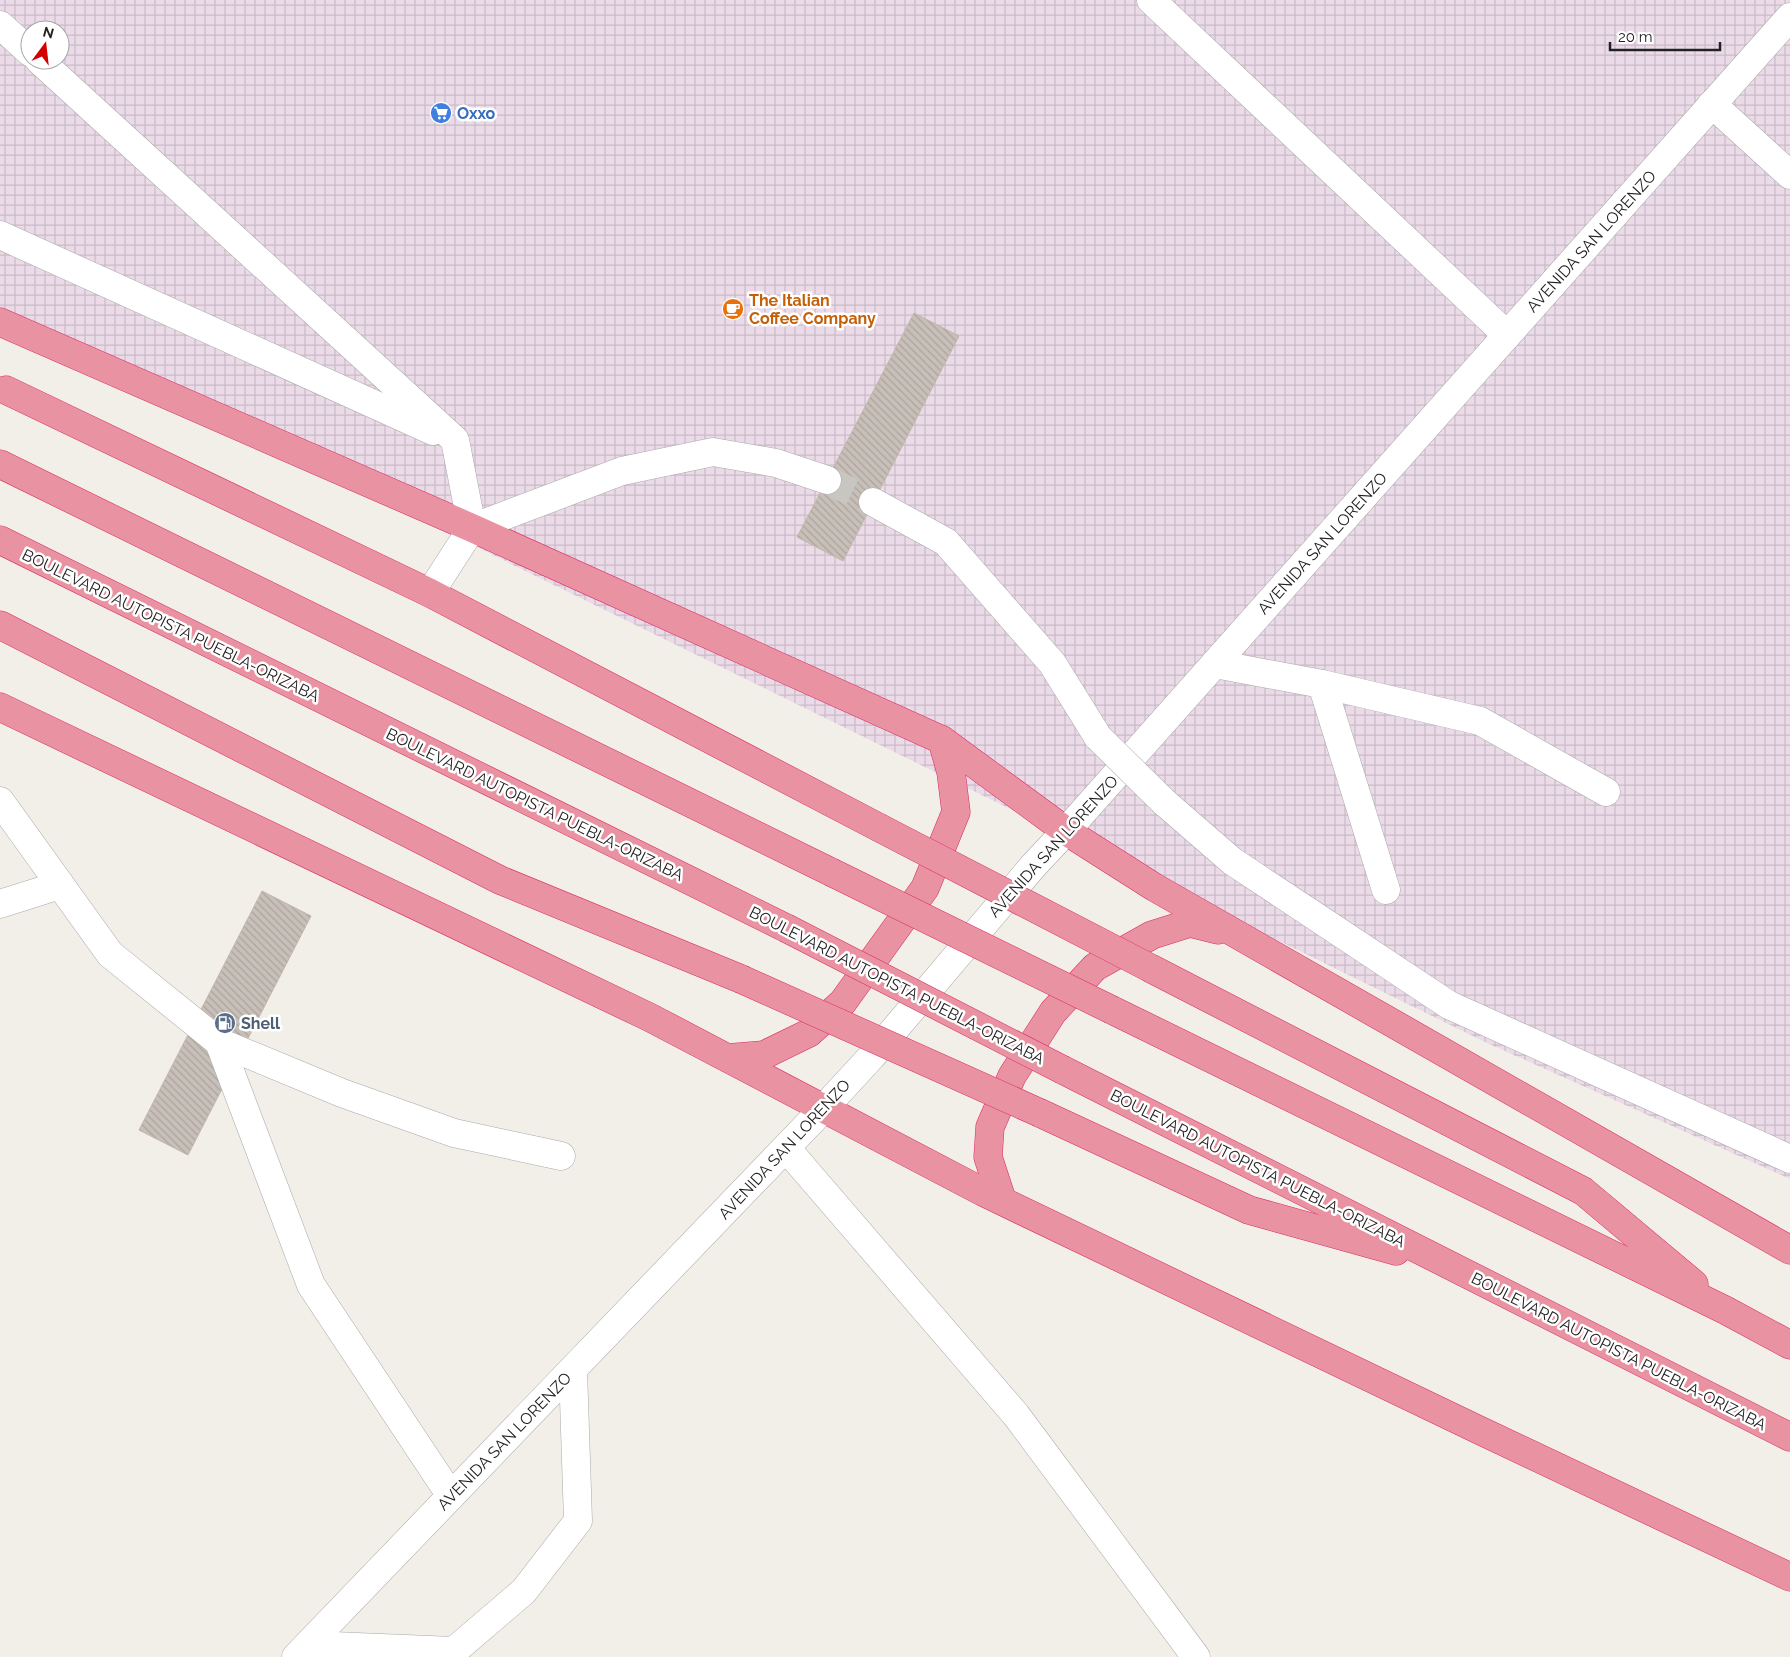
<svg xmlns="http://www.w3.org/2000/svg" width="1790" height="1657" viewBox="0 0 1790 1657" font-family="Raleway,sans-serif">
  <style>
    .industrial { fill: url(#industrial-grid); fill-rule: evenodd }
    .building { fill: url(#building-back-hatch); stroke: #c4b6ab }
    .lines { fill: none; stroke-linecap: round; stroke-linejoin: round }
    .minor-tunnel { stroke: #c8c6c1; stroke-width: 28; stroke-dasharray: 28 14; stroke-linecap: butt }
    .minor-casing { stroke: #a9a9a9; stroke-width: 29 }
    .highway-casing { stroke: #dc2a67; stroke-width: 29 }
    .minor { stroke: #fff; stroke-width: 28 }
    .highway { stroke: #e892a2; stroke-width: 28 }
    .minor-bridge-casing { stroke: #a9a9a9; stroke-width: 29; stroke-linecap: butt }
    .highway-bridge-casing { stroke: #dc2a67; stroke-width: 29; stroke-linecap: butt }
    .minor-bridge { stroke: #fff; stroke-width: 28 }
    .highway-bridge { stroke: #e892a2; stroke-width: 28 }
    .labels { text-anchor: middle; stroke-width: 5; stroke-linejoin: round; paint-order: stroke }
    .shop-label { font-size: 16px; font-weight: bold; fill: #366cbe; stroke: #fff; text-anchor: start }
    .street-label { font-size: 16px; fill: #222; stroke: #fff }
    .food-label { font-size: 16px; font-weight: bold; fill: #c56008; stroke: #fff; text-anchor: start }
    .service-label { font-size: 16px; font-weight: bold; fill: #4e5e75; stroke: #fff; text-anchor: start }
  </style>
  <defs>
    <pattern id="industrial-grid" width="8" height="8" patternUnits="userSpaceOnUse" patternTransform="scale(1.25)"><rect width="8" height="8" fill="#ebdbe8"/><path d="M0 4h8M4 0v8" fill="none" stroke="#c9bcc7"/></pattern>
    <pattern id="building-back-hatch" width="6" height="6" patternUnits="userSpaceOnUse" patternTransform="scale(1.25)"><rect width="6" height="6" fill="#c7bfb8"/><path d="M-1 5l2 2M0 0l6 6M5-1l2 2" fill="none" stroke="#aba49e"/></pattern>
  </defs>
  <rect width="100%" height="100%" fill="#f2efe9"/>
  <path class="industrial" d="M0,0H1790V1179L1487,1043L0,313ZM30,30H60V60H30Z"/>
  <g class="building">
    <polygon points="914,313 959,336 843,561 797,537"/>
    <polygon points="262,891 311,916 188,1155 139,1130"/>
  </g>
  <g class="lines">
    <polyline class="minor-tunnel" points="827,480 873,502"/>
    <g class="minor-casing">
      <g id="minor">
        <polyline points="1151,0 1507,335"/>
        <polyline points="0,25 30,52"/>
        <polyline points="39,60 455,440 472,528"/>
        <polyline points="1712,104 1790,175"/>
        <polyline points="0,235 433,431"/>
        <polyline points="873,502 946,542 1052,663 1098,737"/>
        <polyline points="430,593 472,528 622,471 713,452 776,463 827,480"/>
        <polyline points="1215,664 1322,684 1480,721 1606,792"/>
        <polyline points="1322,684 1386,890"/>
        <polyline points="0,801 110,954 219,1042 342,1093 454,1133 561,1156"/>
        <polyline points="1164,802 1232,861 1449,1005 1790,1159"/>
        <polyline points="0,904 60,885"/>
        <polyline points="219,1042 311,1285 451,1496"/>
        <polyline points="786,1148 1016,1415 1196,1657"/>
        <polyline points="308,1645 454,1651 524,1591 578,1521 573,1369"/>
        <polyline points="296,1657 824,1108 872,1056 1034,865 1066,831 1790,17"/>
      </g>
    </g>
    <g class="highway-casing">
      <g id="highway">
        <polyline points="0,322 472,528 942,740 1066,831 1154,887 1790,1250"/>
        <polyline points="6,390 430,593 878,827"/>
        <polyline points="0,464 831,872"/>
        <polyline points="0,540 786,928"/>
        <polyline points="0,625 500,880 741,979"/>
        <polyline points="0,707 649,1017 983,1192 1479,1430 1790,1577"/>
        <polyline points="1152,969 1583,1191 1694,1284"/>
        <polyline points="1112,1010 1725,1310 1790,1345"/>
        <polyline points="728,1058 764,1055 809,1033 843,1002 925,888 956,812 951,772 942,740"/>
        <polyline points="1063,1070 1790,1437"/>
        <polyline points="1040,1113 1249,1210 1396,1251"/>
        <polyline points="1002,1200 988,1157 990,1127 1012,1076 1053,1012 1095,967 1152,935 1190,923 1218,930"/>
      </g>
    </g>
    <use href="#minor" class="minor"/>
    <use href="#highway" class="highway"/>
    <g class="minor-bridge-casing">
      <polyline id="minor-bridge" points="1098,737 1164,802"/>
    </g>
    <g class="highway-bridge-casing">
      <g id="highway-bridge">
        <polyline points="878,827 1152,969"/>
        <polyline points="831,872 1112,1010"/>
        <polyline points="786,928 1063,1070"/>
        <polyline points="741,979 1040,1113"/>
      </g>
    </g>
    <use href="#minor-bridge" class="minor-bridge"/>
    <use href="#highway-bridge" class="highway-bridge"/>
  </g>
  <defs>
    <g id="supermarket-disc" transform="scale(1.125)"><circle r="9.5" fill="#3f7fe0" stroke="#fff"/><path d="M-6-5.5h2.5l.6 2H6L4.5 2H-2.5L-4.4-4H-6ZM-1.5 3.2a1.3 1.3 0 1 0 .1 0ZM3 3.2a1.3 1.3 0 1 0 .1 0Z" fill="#fff"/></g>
    <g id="cafe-disc" transform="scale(1.125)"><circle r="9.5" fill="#e8710a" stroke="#fff"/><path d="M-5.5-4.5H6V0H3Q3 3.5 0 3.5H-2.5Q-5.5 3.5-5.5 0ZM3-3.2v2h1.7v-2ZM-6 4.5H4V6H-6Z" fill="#fff"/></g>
    <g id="fuel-disc" transform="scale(1.125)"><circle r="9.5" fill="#5c6f8a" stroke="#fff"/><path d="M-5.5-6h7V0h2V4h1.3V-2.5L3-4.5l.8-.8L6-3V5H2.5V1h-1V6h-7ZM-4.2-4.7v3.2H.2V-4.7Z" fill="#fff"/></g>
  </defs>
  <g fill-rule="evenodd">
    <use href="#supermarket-disc" x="441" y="113"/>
    <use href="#cafe-disc" x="733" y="309"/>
    <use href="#fuel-disc" x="225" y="1023"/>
  </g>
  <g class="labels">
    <g class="shop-label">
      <text x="457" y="119">Oxxo</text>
    </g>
    <g class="street-label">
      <text transform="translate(1591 241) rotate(-48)" y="6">AVENIDA SAN LORENZO</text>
      <text transform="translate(1322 543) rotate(-48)" y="6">AVENIDA SAN LORENZO</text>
      <text transform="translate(171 625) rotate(26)" y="6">BOULEVARD AUTOPISTA PUEBLA-ORIZABA</text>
      <text transform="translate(535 804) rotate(26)" y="6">BOULEVARD AUTOPISTA PUEBLA-ORIZABA</text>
      <text transform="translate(1053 846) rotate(-48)" y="6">AVENIDA SAN LORENZO</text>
      <text transform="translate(897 985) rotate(27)" y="6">BOULEVARD AUTOPISTA PUEBLA-ORIZABA</text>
      <text transform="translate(784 1149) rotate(-47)" y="6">AVENIDA SAN LORENZO</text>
      <text transform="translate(1258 1168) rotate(27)" y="6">BOULEVARD AUTOPISTA PUEBLA-ORIZABA</text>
      <text transform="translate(1619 1351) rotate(27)" y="6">BOULEVARD AUTOPISTA PUEBLA-ORIZABA</text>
      <text transform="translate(504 1441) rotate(-46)" y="6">AVENIDA SAN LORENZO</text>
    </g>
    <g class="food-label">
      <text x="749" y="306">The Italian<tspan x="749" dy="18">Coffee Company</tspan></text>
    </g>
    <g class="service-label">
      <text x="241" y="1029">Shell</text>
    </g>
  </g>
  <g transform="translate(45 45) rotate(15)"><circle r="24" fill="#ffffff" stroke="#a7a7a7"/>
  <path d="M0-4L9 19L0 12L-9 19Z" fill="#d40000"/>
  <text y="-8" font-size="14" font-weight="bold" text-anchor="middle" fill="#222222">N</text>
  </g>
  <path d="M1610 42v8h110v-8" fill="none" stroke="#222222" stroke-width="2.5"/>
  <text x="1618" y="42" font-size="15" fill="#222222" stroke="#ffffff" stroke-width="4" paint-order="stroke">20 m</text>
</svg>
